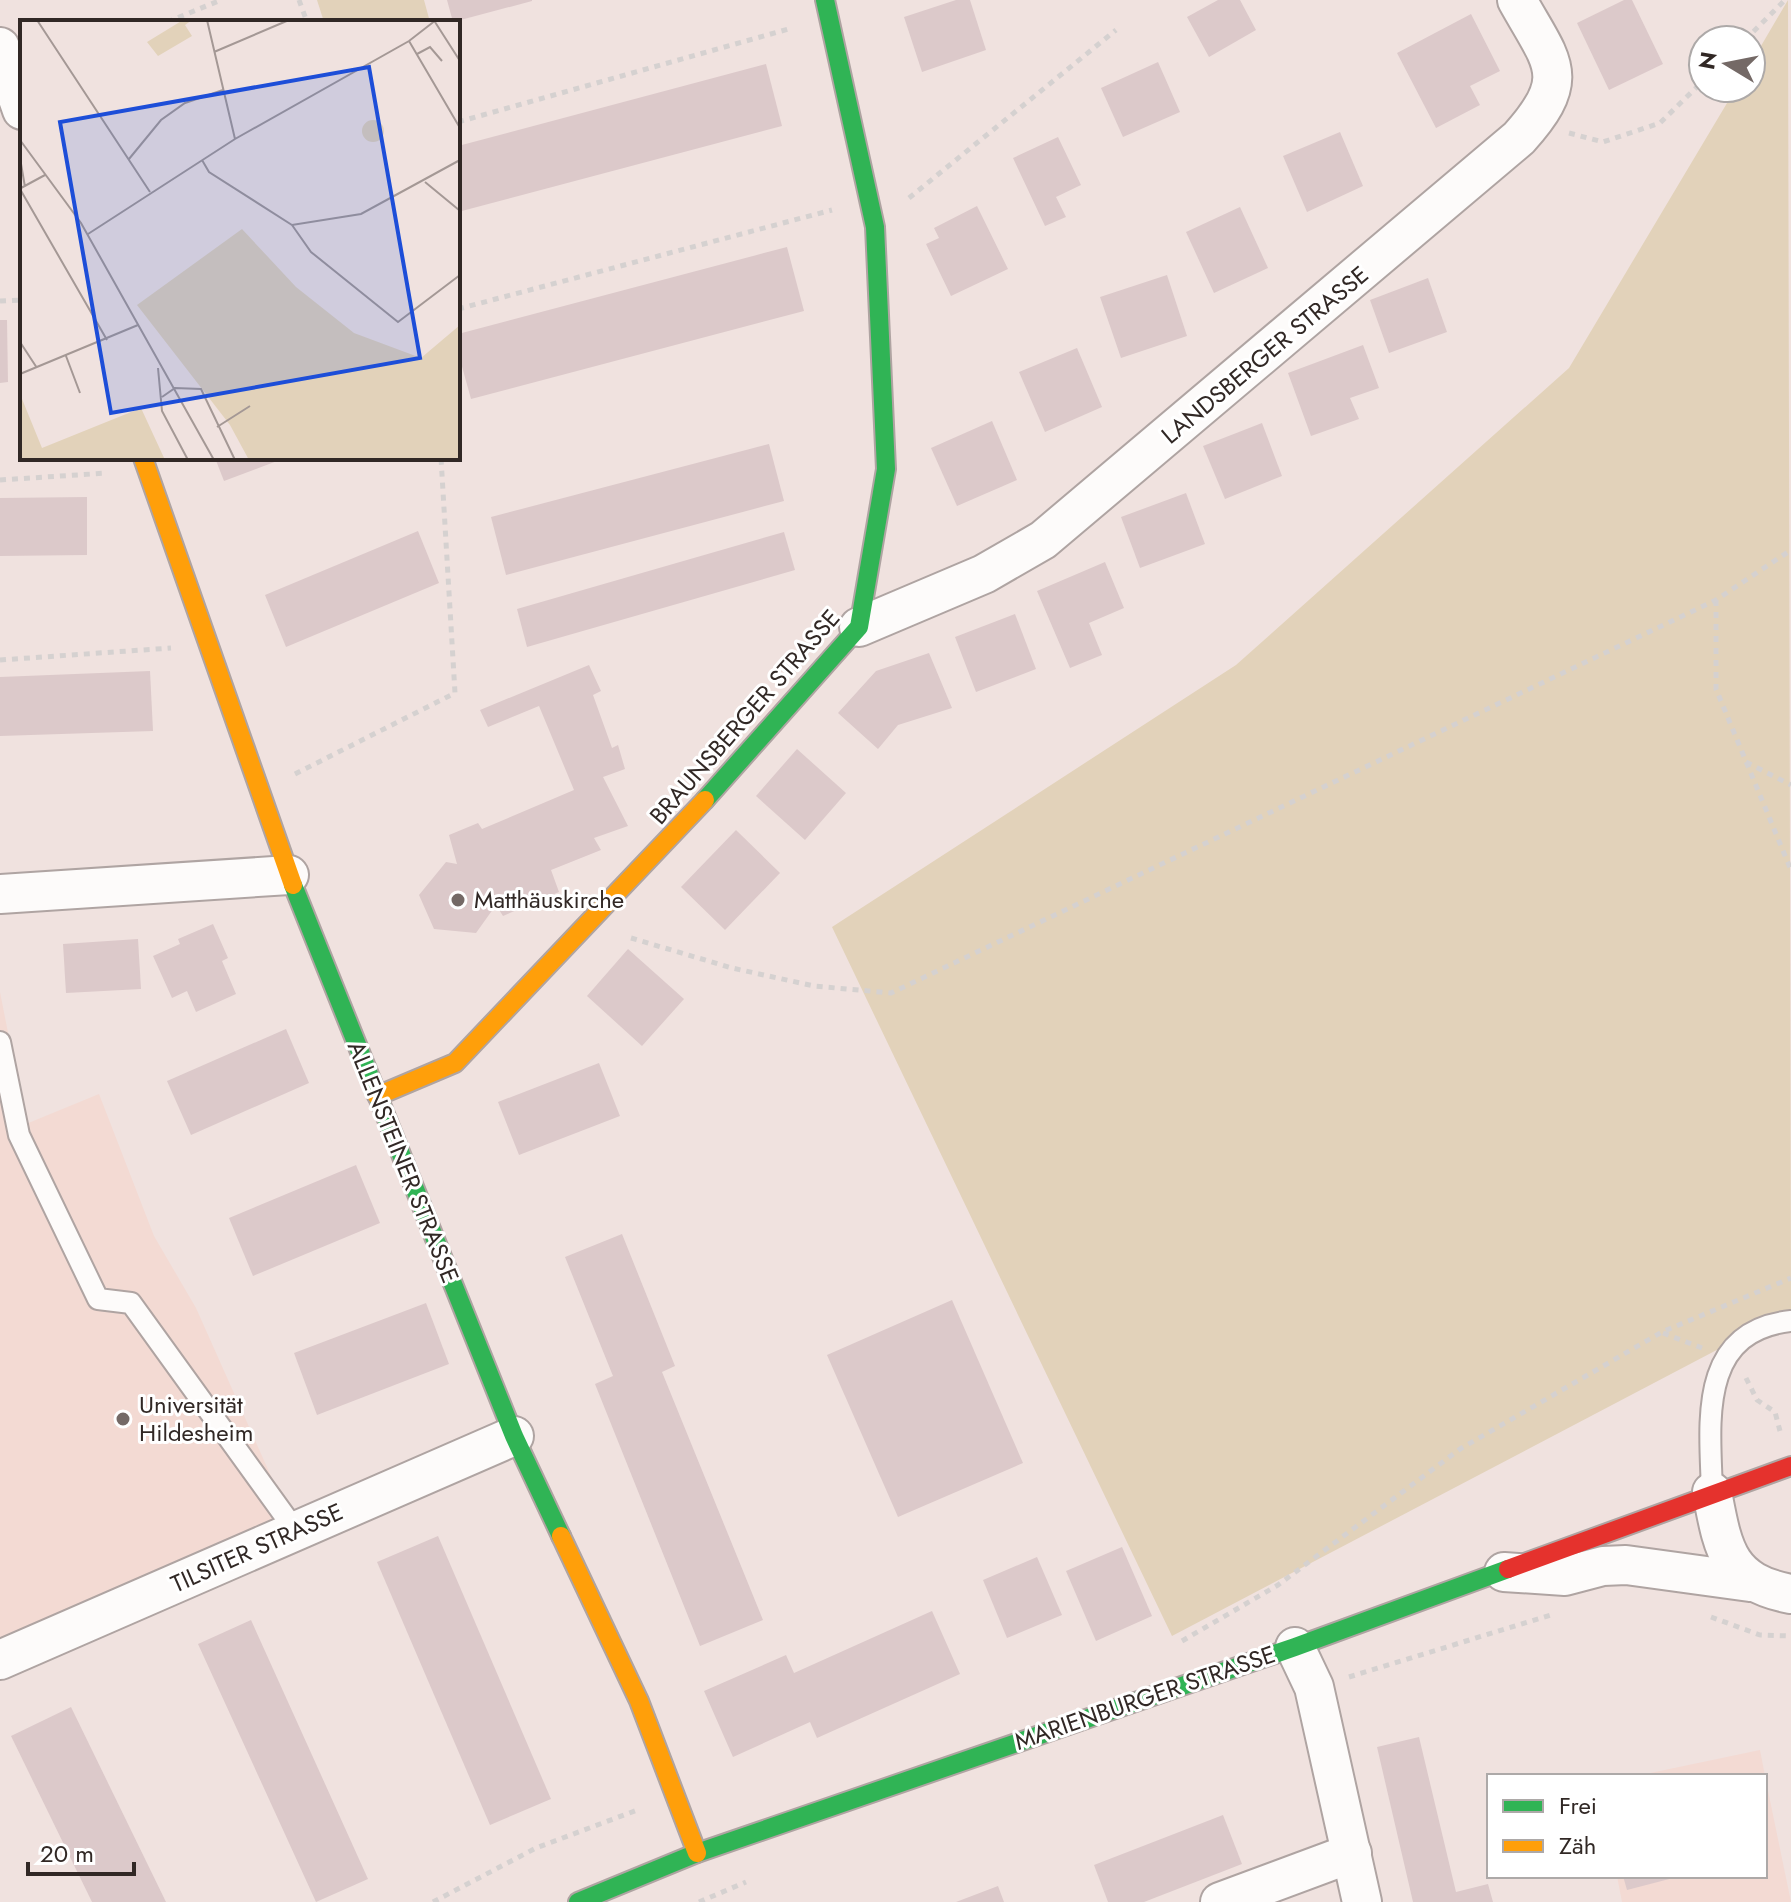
<svg xmlns="http://www.w3.org/2000/svg" width="1791" height="1902" viewBox="0 0 1791 1902" font-family="Jost,sans-serif">
  <style>
    .built { fill: #f3dad3 }
    .green { fill: #e2d2ba }
    .building { fill: #dcc9ca }
    .lines { fill: none; stroke-linecap: round; stroke-linejoin: round }
    .lane-casing { stroke: #afa4a2; stroke-width: 24 }
    .street-casing { stroke: #afa4a2; stroke-width: 42 }
    .fast-casing { stroke: #afa4a2; stroke-width: 22 }
    .slow-casing { stroke: #afa4a2; stroke-width: 22 }
    .jam-casing { stroke: #afa4a2; stroke-width: 22 }
    .path { stroke: #d5d1d0; stroke-width: 5; stroke-dasharray: 6 6; stroke-linecap: butt }
    .lane { stroke: #fdfbfa; stroke-width: 20 }
    .street { stroke: #fdfbfa; stroke-width: 38 }
    .fast { stroke: #30b455; stroke-width: 18 }
    .slow { stroke: #ff9f0a; stroke-width: 18 }
    .jam { stroke: #e5322d; stroke-width: 18 }
    .poi-dot { fill: #746966; stroke: #fff; stroke-width: 3 }
    .labels { text-anchor: middle; stroke-width: 6; stroke-linejoin: round; paint-order: stroke }
    .street-label { font-size: 24px; fill: #312825; stroke: #fff }
    .poi-label { font-size: 24px; fill: #312825; stroke: #fff; text-anchor: start }
    .inset-road { fill: none; stroke: #a49895; stroke-width: 2 }
    .view { fill: #1d4ed8; fill-opacity: 0.15; stroke: #1d4ed8; stroke-width: 4 }
    .inset-edge { fill: none; stroke: #312825; stroke-width: 4 }
  </style>
  <rect width="100%" height="100%" fill="#f0e2df"/>
  <g class="built">
    <polygon points="0,992 26,1124 99,1094 154,1236 196,1308 295,1530 0,1662"/>
    <polygon points="1760,1750 1765,1776 1636,1776"/>
    <polygon points="1765,1776 1791,1902 1622,1902 1617,1876 1765,1876"/>
  </g>
  <g class="green">
    <polygon points="317,0 424,0 430,22 324,22"/>
    <polygon points="1788,0 1791,1311 1172,1636 832,927 1236,665 1569,368 1736,88 1751,88 1751,63"/>
  </g>
  <g class="building">
    <polygon points="447,0 532,0 532,1 453,22"/>
    <polygon points="956,0 970,0 986,50 922,72 904,17"/>
    <polygon points="1218,0 1240,0 1256,30 1209,57 1187,17"/>
    <polygon points="1624,0 1632,0 1663,64 1609,90 1577,23"/>
    <polygon points="1471,14 1500,71 1470,86 1480,105 1436,128 1397,53"/>
    <polygon points="1158,62 1180,112 1123,137 1101,88"/>
    <polygon points="766,64 782,126 458,212 458,146"/>
    <polygon points="1340,132 1363,186 1307,212 1283,156"/>
    <polygon points="1058,137 1081,185 1056,197 1066,217 1045,226 1013,158"/>
    <polygon points="977,206 1008,269 951,296 926,244 939,238 934,228"/>
    <polygon points="1240,207 1268,268 1214,293 1186,232"/>
    <polygon points="787,247 804,311 471,399 458,352 458,334"/>
    <polygon points="1167,275 1187,336 1121,358 1100,297"/>
    <polygon points="1428,278 1447,332 1389,353 1370,300"/>
    <polygon points="0,320 7,320 8,382 0,383"/>
    <polygon points="1363,345 1379,388 1350,398 1359,419 1311,436 1288,373"/>
    <polygon points="1077,348 1102,407 1045,432 1019,372"/>
    <polygon points="992,421 1017,480 957,506 931,448"/>
    <polygon points="1262,423 1282,476 1225,499 1203,446"/>
    <polygon points="769,444 784,501 506,575 491,517"/>
    <polygon points="215,458 285,458 224,481"/>
    <polygon points="1186,493 1205,544 1140,568 1121,517"/>
    <polygon points="87,497 87,555 0,556 0,498"/>
    <polygon points="418,531 439,583 286,647 265,595"/>
    <polygon points="784,532 795,570 527,647 517,609"/>
    <polygon points="1105,562 1124,608 1089,623 1102,655 1070,668 1037,591"/>
    <polygon points="1015,614 1036,669 976,692 955,637"/>
    <polygon points="929,653 952,708 898,725 878,749 838,713 876,671"/>
    <polygon points="589,665 601,691 593,695 612,748 618,745 625,769 603,777 628,826 594,838 601,850 551,870 559,892 503,916 496,905 476,933 434,929 419,895 446,862 457,864 449,835 478,823 482,829 574,790 539,706 488,727 480,710"/>
    <polygon points="150,671 153,731 0,736 0,677"/>
    <polygon points="797,749 846,793 805,840 756,796"/>
    <polygon points="736,830 780,873 725,930 681,887"/>
    <polygon points="213,924 228,958 222,961 236,994 196,1012 187,991 172,998 153,956 180,944 178,939"/>
    <polygon points="138,939 141,989 66,993 63,944"/>
    <polygon points="628,949 684,999 642,1046 587,996"/>
    <polygon points="286,1029 309,1083 191,1135 167,1081"/>
    <polygon points="599,1063 620,1116 519,1155 498,1102"/>
    <polygon points="356,1165 380,1223 253,1276 229,1218"/>
    <polygon points="622,1234 675,1366 662,1372 763,1620 700,1646 595,1384 613,1376 565,1257"/>
    <polygon points="952,1300 1023,1463 898,1517 827,1355"/>
    <polygon points="426,1303 449,1364 317,1415 294,1353"/>
    <polygon points="438,1536 551,1799 490,1825 377,1562"/>
    <polygon points="1122,1547 1152,1616 1096,1641 1066,1571"/>
    <polygon points="1037,1557 1062,1615 1007,1638 983,1580"/>
    <polygon points="932,1611 960,1674 817,1738 810,1722 733,1757 704,1691 786,1655 794,1673"/>
    <polygon points="251,1620 368,1879 316,1902 198,1644"/>
    <polygon points="71,1707 166,1902 92,1902 11,1736"/>
    <polygon points="1419,1737 1456,1892 1488,1884 1493,1902 1413,1902 1377,1747"/>
    <polygon points="1223,1815 1242,1864 1144,1902 1108,1902 1094,1865"/>
    <polygon points="1623,1876 1677,1876 1677,1877 1627,1890"/>
    <polygon points="998,1886 1004,1902 956,1902"/>
  </g>
  <g class="lines">
    <g class="lane-casing">
      <g id="lane">
        <polyline points="0,1042 19,1135 98,1299 131,1303 295,1530"/>
        <path d="M1712,1492C1710,1423 1697,1331 1791,1321"/>
      </g>
    </g>
    <g class="street-casing">
      <g id="street">
        <polyline points="0,47 22,110"/>
        <path d="M859,627L984,574L1043,540L1519,138C1574,77 1552,63 1517,0"/>
        <polyline points="0,894 289,875"/>
        <path d="M1712,1492C1723,1549 1727,1582 1791,1594"/>
        <polyline points="1504,1572 1565,1576 1603,1566 1626,1565 1750,1582"/>
        <polyline points="1295,1647 1314,1687 1362,1902"/>
        <polyline points="0,1660 514,1436"/>
        <polyline points="1220,1902 1352,1853"/>
      </g>
    </g>
    <g class="fast-casing">
      <g id="fast">
        <polyline points="705,800 859,627 886,469 875,227 825,0"/>
        <polyline points="293,885 514,1436 561,1536"/>
        <polyline points="578,1902 697,1853 1295,1647 1508,1569"/>
      </g>
    </g>
    <g class="slow-casing">
      <g id="slow">
        <polyline points="143,458 293,885"/>
        <polyline points="377,1096 455,1063 705,800"/>
        <polyline points="561,1536 639,1701 697,1853"/>
      </g>
    </g>
    <g class="jam-casing">
      <polyline id="jam" points="1508,1569 1791,1466"/>
    </g>
    <g class="path">
      <polyline points="299,0 307,22"/>
      <polyline points="167,22 221,0"/>
      <polyline points="1745,40 1785,0"/>
      <polyline points="458,122 792,28"/>
      <polyline points="1569,133 1603,142 1660,123 1703,81"/>
      <polyline points="909,198 1116,30"/>
      <polyline points="0,301 22,300"/>
      <polyline points="458,309 832,210"/>
      <polyline points="0,480 107,473"/>
      <polyline points="1716,600 1716,689 1791,870"/>
      <polyline points="0,660 171,648"/>
      <polyline points="1746,762 1791,785"/>
      <polyline points="295,774 455,693 441,458"/>
      <polyline points="631,938 732,968 814,986 891,993 1716,600 1791,550"/>
      <polyline points="1663,1333 1702,1348"/>
      <polyline points="1746,1378 1757,1400 1775,1412 1780,1431"/>
      <polyline points="1711,1617 1760,1635 1791,1636"/>
      <polyline points="1182,1641 1278,1585 1460,1449 1662,1332 1791,1278"/>
      <polyline points="1349,1677 1554,1614"/>
      <polyline points="433,1902 536,1848 640,1809"/>
      <polyline points="699,1902 746,1882"/>
    </g>
    <use href="#lane" class="lane"/>
    <use href="#street" class="street"/>
    <use href="#fast" class="fast"/>
    <use href="#slow" class="slow"/>
    <use href="#jam" class="jam"/>
  </g>
  <g class="poi-dot">
    <circle cx="458" cy="900" r="8"/>
    <circle cx="123" cy="1419" r="8"/>
  </g>
  <g class="labels">
    <g class="street-label">
      <text transform="translate(1265 355) rotate(-40)" y="8">LANDSBERGER STRASSE</text>
      <text transform="translate(745 717) rotate(-49)" y="8">BRAUNSBERGER STRASSE</text>
      <text transform="translate(403 1162) rotate(68)" y="8">ALLENSTEINER STRASSE</text>
      <text transform="translate(257 1548) rotate(-24)" y="8">TILSITER STRASSE</text>
      <text transform="translate(1145 1698) rotate(-19)" y="8">MARIENBURGER STRASSE</text>
    </g>
    <g class="poi-label">
      <text x="474" y="908">Matthäuskirche</text>
      <text x="139" y="1413">Universität<tspan x="139" dy="28">Hildesheim</tspan></text>
    </g>
  </g>
  <g transform="translate(20 20)">
    <rect width="440" height="440" fill="#f0e2df"/>
    <path d="M163,0H172L165,5L172,16L138,36L127,22ZM342 111a11 11 0 1 1 22 0a11 11 0 1 1-22 0ZM222,209L276,267L334,313L401,338L440,305V440H229L210,405L117,285ZM0,374L22,428L121,388L145,440H0Z" fill="#e2d2ba"/>
    <path class="inset-road" d="M17,0L130,172M187,0L215,119M415,2L440,41M389,21L440,108M194,32L269,0M397,34L410,27L422,41M0,120L61,203L194,440M0,138L5,167M109,139L141,100L165,83L203,70M182,140L189,152L272,205L341,194L440,140M405,162L439,190M1,168L25,155M0,169L87,320M272,205L291,232L378,302L440,255M68,214L215,119L389,21L416,0M0,322L17,348M46,336L60,373M138,348L142,391L168,440M0,354L118,305M142,377L155,368L181,369L215,440M197,407L230,386"/>
    <path class="view" d="M349,47L400,338L91,393L40,102Z"/>
    <rect width="440" height="440" class="inset-edge"/>
  </g>
  <rect x="1487" y="1774" width="280" height="104" fill="#ffffff" stroke="#ada9a8" stroke-width="2"/>
  <rect x="1503" y="1800" width="40" height="12" fill="#30b455" stroke="#ada9a8" stroke-width="2"/>
  <text x="1559" y="1814" font-size="24" fill="#312825">Frei</text>
  <rect x="1503" y="1840" width="40" height="12" fill="#ff9f0a" stroke="#ada9a8" stroke-width="2"/>
  <text x="1559" y="1854" font-size="24" fill="#312825">Zäh</text>
  <g transform="translate(1727 64) rotate(280)"><circle r="38" fill="#ffffff" stroke="#ada9a8" stroke-width="2"/>
  <path d="M0-6L14 30L0 20L-14 30Z" fill="#746966"/>
  <text y="-12" font-size="22" font-weight="bold" text-anchor="middle" fill="#312825">N</text>
  </g>
  <path d="M28 1862v12h106v-12" fill="none" stroke="#312825" stroke-width="4"/>
  <text x="40" y="1862" font-size="24" fill="#312825" stroke="#ffffff" stroke-width="6" paint-order="stroke">20 m</text>
</svg>
